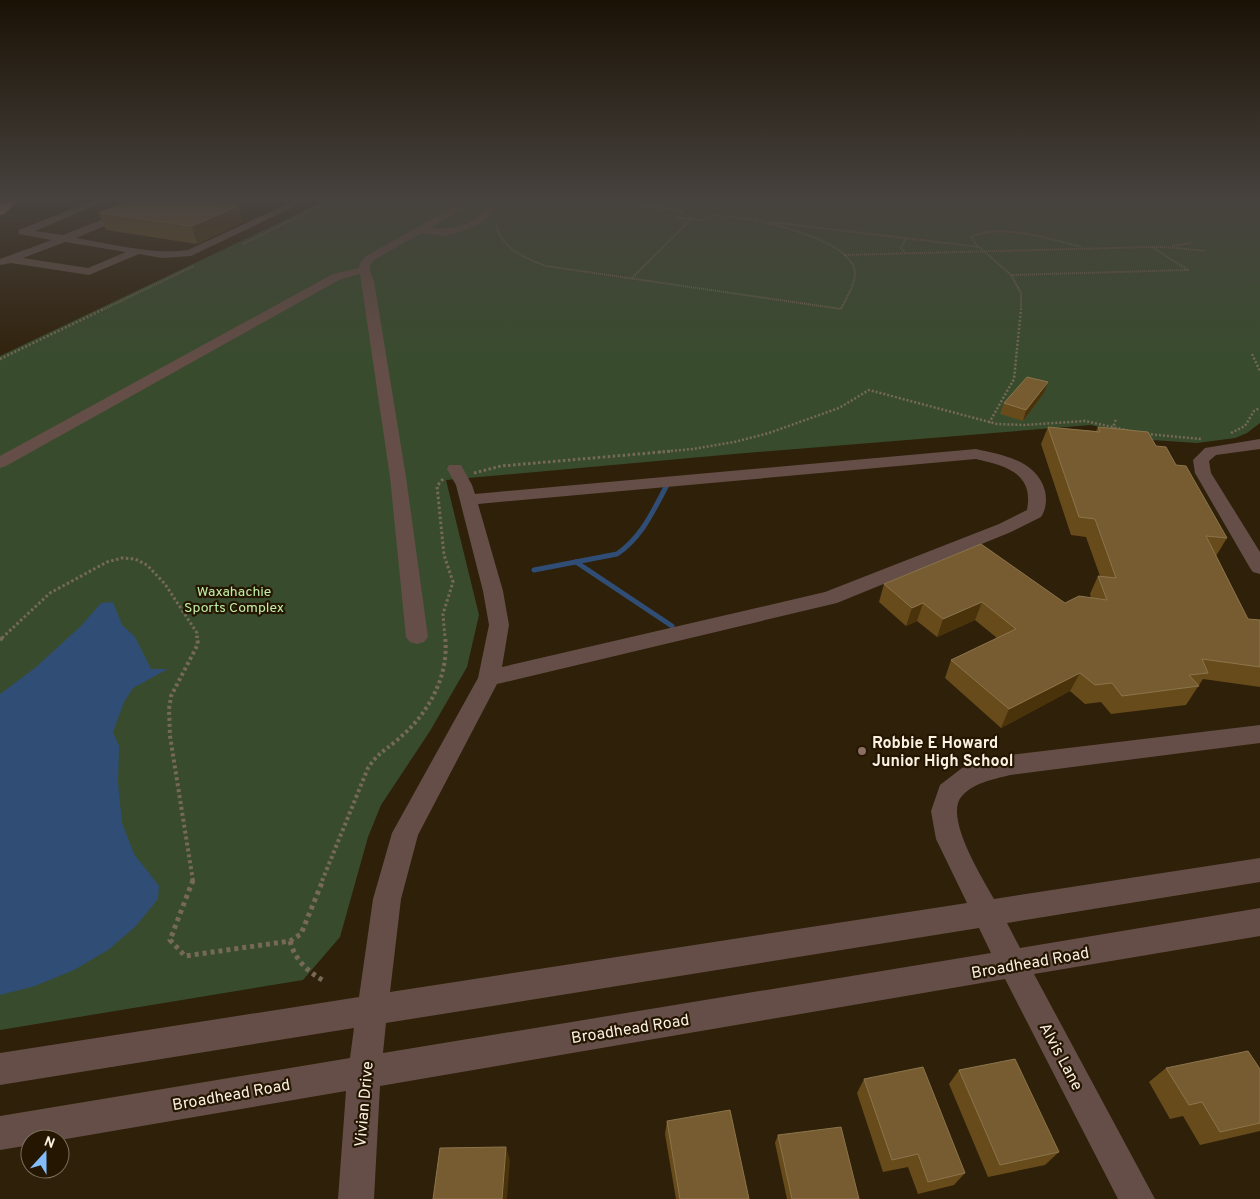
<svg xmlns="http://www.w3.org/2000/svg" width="1260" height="1199" viewBox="0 0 1260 1199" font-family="Overpass,sans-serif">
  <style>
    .green { fill: #384c2d }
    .water { fill: #304d75 }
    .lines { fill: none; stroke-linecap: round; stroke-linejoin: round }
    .stream { stroke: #304d75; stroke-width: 5 }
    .path-far4 { stroke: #766955; stroke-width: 2; stroke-dasharray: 1 1; stroke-linecap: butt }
    .path-far3 { stroke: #766955; stroke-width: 2.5; stroke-dasharray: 2 2; stroke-linecap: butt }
    .path-far2 { stroke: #766955; stroke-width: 3; stroke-dasharray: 2.5 2.5; stroke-linecap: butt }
    .path-far1 { stroke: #766955; stroke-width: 4; stroke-dasharray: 3 3; stroke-linecap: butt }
    .path { stroke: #766955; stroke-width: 5; stroke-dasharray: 4 4; stroke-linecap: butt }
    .minor { fill: #654e47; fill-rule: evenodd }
    .major { fill: #a7776a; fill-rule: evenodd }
    .wall { fill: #674b1b }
    .shaded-wall { fill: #4a320b }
    .building { fill: #775c31; stroke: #8c744c }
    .education-dot { fill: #8d6e63; stroke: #251601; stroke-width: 2 }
    .labels { text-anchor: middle; stroke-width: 4.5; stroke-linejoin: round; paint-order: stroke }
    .park-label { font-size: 14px; fill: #c0efa8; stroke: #251601 }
    .near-poi-label { font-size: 16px; font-weight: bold; fill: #fbf1e3; stroke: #251601; text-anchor: start }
    .near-street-label { font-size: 16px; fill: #fbf1e3; stroke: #251601 }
  </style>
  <rect width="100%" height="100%" fill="#2f2009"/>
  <polygon class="green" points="325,201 1260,201 1260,423 1247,433 1235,438 1197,443 1152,440 1091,425 734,454 446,480 479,615 467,667 430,731 381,805 368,837 340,937 303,980 0,1030 0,356"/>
  <polygon class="water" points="113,602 122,625 135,637 151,669 168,669 133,688 124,702 113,732 119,746 118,782 122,823 134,854 159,886 158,899 135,927 108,950 74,970 35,986 0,995 0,694 35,668 81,626 101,603"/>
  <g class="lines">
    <g class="stream">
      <polyline points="576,562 672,626"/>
      <path d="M534,570L617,554C642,537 653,511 667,485"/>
    </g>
    <g class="path-far4">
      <polyline points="427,201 431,210"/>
      <polyline points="603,201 684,211 677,217 701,220 713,215 757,220"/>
      <polyline points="771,222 979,247 1011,275"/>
      <path d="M496,223C500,248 525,258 546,266L841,309C846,298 855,285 855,273C853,242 779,226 755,220"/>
      <polyline points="243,244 329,201"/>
      <polyline points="1172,246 1191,243"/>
      <path d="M978,247L971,237C998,223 1052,239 1081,247"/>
      <polyline points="1152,247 1166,247"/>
      <polyline points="1164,247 1206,251"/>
      <polyline points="905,253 901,248 906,238"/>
      <polyline points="844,255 1152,247 1188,270 1011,275 1021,293 1021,310"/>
      <polyline points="632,278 691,219"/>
      <polyline points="102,310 194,266"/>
    </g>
    <g class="path-far3">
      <polyline points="1252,354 1260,371"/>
      <polyline points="0,359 104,309"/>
      <polyline points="989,423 1014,379 1021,309"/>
      <polyline points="1111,433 1116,419"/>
      <polyline points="1231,433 1245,426 1254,411 1260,408"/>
      <polyline points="1147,434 1201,439"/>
      <polyline points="659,452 693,449 734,442 769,433 839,408 869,390 997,424 1024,425 1085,421 1131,431"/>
    </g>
    <g class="path-far2">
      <polyline points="474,473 501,466 673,451"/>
      <polyline points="443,479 437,486 444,555 453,582 443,614 445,638"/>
      <polyline points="2,638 50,593 107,562 122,558 135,559 147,565 165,584 197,633 197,638"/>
    </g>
    <g class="path-far1">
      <polyline points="0,640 4,636"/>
      <polyline points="193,881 170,736 169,709 171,696 198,644 197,636"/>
      <path d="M322,881L368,768C378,753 383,752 396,741C427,716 450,677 445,636"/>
    </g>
    <g class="path">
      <polyline points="193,880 170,940 185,956 290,941 301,934 323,880"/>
      <path d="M290,941C295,960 307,971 324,981"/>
    </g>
    <g class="minor">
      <path d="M92,201H106L35,231L63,235L150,201H164L76,238C112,244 152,255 188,250L294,201H306L191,256L162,258L139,254L89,275L11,263L0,265V259L52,240L19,234V230ZM65,242L126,252L88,268L23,258Z"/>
      <path d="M464,201H476L430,228C445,230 465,227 477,218C483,212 488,206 495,201H506L494,210L482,223L457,233L442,236L422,233L374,260C367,267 371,273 374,281L406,477L428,637L424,642L417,644L410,642L406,637L390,477L360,274L341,279L6,466L0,468V456L333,274L359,268L360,263L366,256Z"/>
      <polygon points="1260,439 1260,449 1216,455 1209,461 1211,473 1260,552 1260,574 1253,572 1250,568 1195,473 1193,460 1205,448"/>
      <path d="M976,449C1002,455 1037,460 1045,491C1047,499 1046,510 1041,517L1011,532L837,603L497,684L418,835L401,899L390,992L967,903L936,839L931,811L940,785L962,768L1010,755L1260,725V743L1010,775C992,780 975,782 962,796C943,816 983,879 994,899L1260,858V882L1007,923L1020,948L1260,908V936L1034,974L1155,1199H1118L1005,979L380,1086L374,1199H338L346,1091L60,1140L30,1139V1145L0,1150V1116L350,1058L354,1028L0,1085V1053L359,997L373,899L392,833L478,678L489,625L483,591L456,485L447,469L449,465H461L472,485L475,494ZM976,459C1006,466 1034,473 1027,510L999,524L825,592L502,667L509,625L503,591L478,504ZM979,928L991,953L383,1053L386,1023Z"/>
    </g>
    <polygon class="major" points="4,201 18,201 4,214 0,215 0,205"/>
  </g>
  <g class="wall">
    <polygon points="251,204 239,210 243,222 197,244 106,230 99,213"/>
    <polygon points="1044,393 1023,421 1000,414 1004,403"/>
    <polygon points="1048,427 1096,431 1098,427 1156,446 1176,465 1227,538 1216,556 1248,619 1260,620 1260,687 1203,679 1186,705 1111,714 1101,702 1085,704 1070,691 1001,728 945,678 951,660 997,638 975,620 937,637 917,621 906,626 879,602 884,584 1065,603 1091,598 1090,594 1098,576 1100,576 1086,537 1071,535 1041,444"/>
    <polygon points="1166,1068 1260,1069 1260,1131 1200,1145 1183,1116 1170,1119 1149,1082"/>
    <polygon points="959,1070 1059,1152 1045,1165 988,1177 949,1084"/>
    <polygon points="864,1079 965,1173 954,1185 918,1194 908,1167 883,1172 857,1093"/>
    <polygon points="667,1121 749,1199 676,1199 665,1134"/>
    <polygon points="778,1135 859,1199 787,1199 775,1143"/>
  </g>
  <g class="shaded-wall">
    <polygon points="222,201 251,201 251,204 239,210 243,222 197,244 192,226 220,203"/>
    <polygon points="1048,382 1044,393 1023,421 1026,410"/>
    <polygon points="982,602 975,620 937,637 943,619"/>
    <polygon points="923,603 917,621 906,626 912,608"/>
    <polygon points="1080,673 1070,691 1001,728 1009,709"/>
    <polygon points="506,1147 510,1160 507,1199 502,1199"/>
  </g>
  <g class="building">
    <polygon points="130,201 222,201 220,203 238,206 192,226 99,213"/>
    <polygon points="1027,377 1048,382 1026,410 1004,403"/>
    <polygon points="1048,427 1100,432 1098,427 1148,432 1156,446 1166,447 1176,465 1186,466 1227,538 1206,536 1248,619 1260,620 1260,667 1202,659 1208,673 1189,675 1199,686 1122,696 1112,683 1095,685 1080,673 1009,709 951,660 1016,629 982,602 943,619 923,603 912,608 884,584 981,544 1065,603 1079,596 1107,600 1098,576 1116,578 1095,519 1079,517"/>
    <polygon points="1248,1051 1260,1069 1260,1123 1220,1132 1202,1102 1189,1105 1166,1068"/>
    <polygon points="1015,1059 1059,1152 1000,1165 959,1070"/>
    <polygon points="923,1067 965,1173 928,1182 918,1154 892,1160 864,1079"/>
    <polygon points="730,1110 749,1199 680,1199 667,1121"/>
    <polygon points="841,1127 859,1199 792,1199 778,1135"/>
    <polygon points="506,1147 502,1199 433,1199 440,1148"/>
  </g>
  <linearGradient id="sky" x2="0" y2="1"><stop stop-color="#1a1205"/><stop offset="0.54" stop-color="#47423e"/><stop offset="1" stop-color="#47423e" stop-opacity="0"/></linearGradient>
  <rect width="1260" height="369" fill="url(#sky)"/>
  <circle class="education-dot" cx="862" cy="751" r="5"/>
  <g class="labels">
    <g class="park-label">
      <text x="234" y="596">Waxahachie<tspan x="234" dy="16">Sports Complex</tspan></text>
    </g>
    <g class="near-poi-label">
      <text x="872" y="748">Robbie E Howard<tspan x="872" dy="18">Junior High School</tspan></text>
    </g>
    <g class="near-street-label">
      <text transform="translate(1030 962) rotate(-10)" y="6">Broadhead Road</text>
      <text transform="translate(630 1028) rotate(-9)" y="6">Broadhead Road</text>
      <text transform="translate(1062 1056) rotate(62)" y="6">Alvis Lane</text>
      <text transform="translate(231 1094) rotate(-10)" y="6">Broadhead Road</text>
      <text transform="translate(363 1104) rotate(-85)" y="6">Vivian Drive</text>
    </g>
  </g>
  <g transform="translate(45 1154) rotate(21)"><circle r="24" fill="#251601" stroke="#7b6e5b"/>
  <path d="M0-4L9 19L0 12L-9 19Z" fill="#82bcfa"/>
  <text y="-8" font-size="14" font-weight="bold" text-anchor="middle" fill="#fbf1e3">N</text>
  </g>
</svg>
